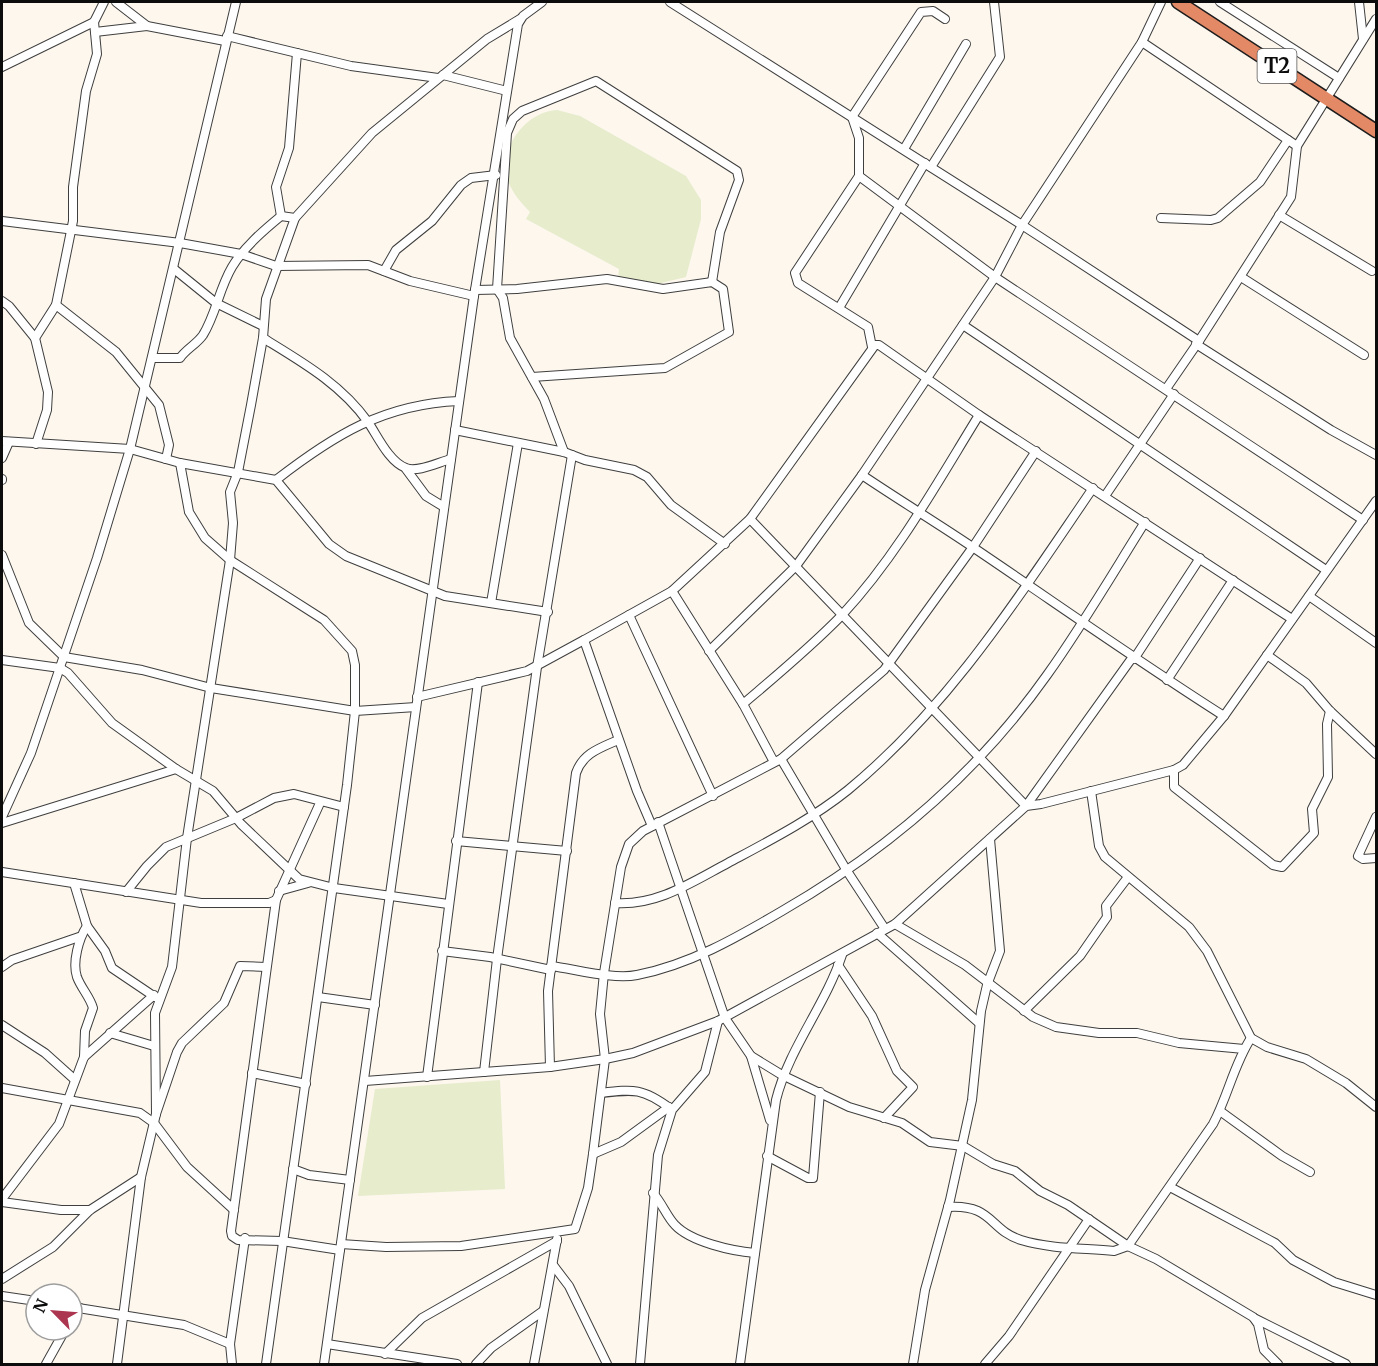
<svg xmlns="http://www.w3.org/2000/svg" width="1378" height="1366" viewBox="0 0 1378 1366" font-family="Merriweather,serif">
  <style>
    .pitch { fill: #e6eccc }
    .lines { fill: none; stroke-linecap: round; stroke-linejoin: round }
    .minor-casing { stroke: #3f3f3f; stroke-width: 10 }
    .highway-casing { stroke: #1d1d1d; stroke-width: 15 }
    .minor { stroke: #fff; stroke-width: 8 }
    .highway { stroke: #e48965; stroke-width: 12 }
    .labels { text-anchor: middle; stroke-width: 6; stroke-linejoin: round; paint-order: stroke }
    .shield { fill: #fff; stroke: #555; stroke-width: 1.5 }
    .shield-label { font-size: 20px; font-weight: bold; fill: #0c0c0c }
  </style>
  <rect width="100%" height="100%" fill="#fdf7ee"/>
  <g class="pitch">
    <path d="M557,110L580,116L686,176L701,200V219L686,277L657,284L618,278L619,269L526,219L530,212C520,202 510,190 507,177C500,146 526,112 557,110Z"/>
    <polygon points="500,1080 505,1189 358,1196 375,1089"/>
  </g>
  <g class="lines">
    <g class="minor-casing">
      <g id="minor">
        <polyline points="116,2 147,26 225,41"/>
        <polyline points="670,2 1022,225 1199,341 1166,389"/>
        <polyline points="1220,2 1339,78"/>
        <polyline points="1359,2 1363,39"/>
        <polyline points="95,32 147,26"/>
        <polyline points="227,36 351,66 438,78"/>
        <polyline points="1142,42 1297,146"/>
        <polyline points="2,67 94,22 104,2"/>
        <polyline points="443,75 507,91"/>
        <polyline points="904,149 966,44"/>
        <polyline points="931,167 1000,57 994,2"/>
        <polyline points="859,176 995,277 1363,520"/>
        <polyline points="1279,215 1372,271"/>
        <polyline points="281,216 276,187 289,148 297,53"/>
        <polyline points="1161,218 1211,220 1218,218 1260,182 1288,140"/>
        <polyline points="2,221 180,243 241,254 276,266 368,265 410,281 474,296"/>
        <polyline points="174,269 216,303 263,326"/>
        <polyline points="384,271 396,250 432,221 461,185 471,178 496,175"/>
        <polyline points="1241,277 1364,355"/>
        <polyline points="475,290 517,289 607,279 663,289 712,282 723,289 729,332 665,368 532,377"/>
        <polyline points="2,301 9,306 35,338 48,392 47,410 36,444"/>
        <polyline points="56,305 116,352 159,405 169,445 166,459"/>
        <polyline points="839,308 925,163"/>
        <polyline points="963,325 1326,570"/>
        <polyline points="35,338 56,305 73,221 73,187 86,91 97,54 94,22"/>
        <path d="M263,338C302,362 341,384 368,422C377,435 389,462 406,468C417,473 439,462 451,459"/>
        <polyline points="1199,341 1291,197 1297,146 1376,19"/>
        <polyline points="1196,344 1331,430 1376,455"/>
        <polyline points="872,347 868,327 798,283 795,273 859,176 859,138 852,117 921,12 933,11 945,19"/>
        <path d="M153,358H180C186,349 197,344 203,335C216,314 219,289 232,267C244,247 264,230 281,216L295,218L372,133L487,39L520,19"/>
        <polyline points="455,430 564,452 585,460 634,470 647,477 671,505 725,544"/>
        <polyline points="2,441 130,449 180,463 276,480 329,544 346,556 445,596 548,612"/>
        <polyline points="564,452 544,399 510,338 503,298 497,289 507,133 513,119 522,111 596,81 737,171 739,180 720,232 712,282"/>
        <polyline points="2,458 9,442"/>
        <polyline points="180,463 189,512 205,538 230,560 324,620 352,651 355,665 355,711 347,785 266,1364"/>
        <polyline points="406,469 426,496 444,507"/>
        <path d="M862,475C899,500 937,523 974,548C1057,604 1139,662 1224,716"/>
        <polyline points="2,479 2,480"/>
        <path d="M276,480C334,435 384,404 459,401"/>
        <polyline points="1105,496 1174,394"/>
        <polyline points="750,519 1026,806 1132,658"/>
        <polyline points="2,555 29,623 64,657 142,670 211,688 355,711 416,707"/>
        <polyline points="672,591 743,704 774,762"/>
        <polyline points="1309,596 1376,643"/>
        <polyline points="491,603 518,443"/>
        <polyline points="629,615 713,796"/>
        <polyline points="709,651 796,566 862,475 995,277 1022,225 1142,42 1161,2"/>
        <polyline points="1267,655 1306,683 1330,711 1376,754"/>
        <polyline points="1134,659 1200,558"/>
        <polyline points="2,660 60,668 68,673 112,723 176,769 213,791 241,824 299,879 334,888 448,904"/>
        <polyline points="1167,680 1233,580"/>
        <polyline points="417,697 527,671 584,640"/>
        <path d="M743,704C777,675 811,647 842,615C897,556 937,483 979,415"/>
        <polyline points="781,759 847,871 885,929"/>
        <polyline points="1174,770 1174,787 1273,865 1282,867 1314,833 1312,809 1328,777 1327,724 1330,711"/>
        <polyline points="1091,791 1099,846 1105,857 1189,927 1207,951 1251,1038 1267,1047 1306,1059 1346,1083 1376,1107"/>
        <polyline points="2,817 31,753 97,558 130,449 236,2"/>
        <polyline points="1376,817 1358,856 1363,859 1376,858"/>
        <polyline points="658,822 725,1018 751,1056 782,1075 849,1107 902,1123 930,1142 963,1146 993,1164 1015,1171 1040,1191 1068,1205 1128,1246"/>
        <polyline points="2,823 176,769"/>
        <polyline points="652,826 637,791 584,640 672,591 750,519 875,345 879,345 979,415 1292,619"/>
        <polyline points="456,841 567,851"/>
        <polyline points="2,872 201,903 269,903 276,900 320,803"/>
        <polyline points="74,883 87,926 105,951 112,968 155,997"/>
        <polyline points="279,891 308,883"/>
        <polyline points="126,892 147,866 166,847 236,818 274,798 294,794 344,807"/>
        <polyline points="276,900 231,1231 232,1236 238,1240 282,1241 340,1250"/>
        <path d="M615,903C657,906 692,882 728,863C769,841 812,819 848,790C950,706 1019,596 1093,488"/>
        <polyline points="895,924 965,965 1033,1017 1056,1027 1099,1033 1137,1033 1179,1043 1244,1049"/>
        <polyline points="877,933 979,1023"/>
        <polyline points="442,951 490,957 551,970"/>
        <polyline points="838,965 872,1016 897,1071 913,1087 884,1118"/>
        <path d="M551,966C575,969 614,980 637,975C689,965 736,938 782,911C886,851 977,774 1047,675C1082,626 1113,573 1145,522"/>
        <polyline points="2,967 12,960 79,937"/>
        <polyline points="318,997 375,1005"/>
        <polyline points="1024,1011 1080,956 1107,917 1106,906 1128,877"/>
        <polyline points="2,1025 45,1053 74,1079"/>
        <polyline points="110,1033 154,1046"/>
        <path d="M1251,1038C1234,1064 1228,1096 1213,1124L1128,1246L1156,1259L1253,1317L1258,1324L1264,1350L1278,1364"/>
        <polyline points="751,1056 770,1120"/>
        <path d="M84,1057L85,1031L93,1008C90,997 81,988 77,977C72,962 79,938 87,926"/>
        <path d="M550,1067L548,991L576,773C583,753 600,748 618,740"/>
        <polyline points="484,1072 497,959 537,667 572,455"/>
        <polyline points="252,1073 306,1084"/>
        <polyline points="427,1077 478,682"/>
        <polyline points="365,1081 550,1067 605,1059 633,1053 718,1021 895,924 1026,806 1041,804 1174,770 1183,765 1224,716 1376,501"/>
        <polyline points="2,1088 140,1113 154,1123 187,1167 234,1210"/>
        <path d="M601,1093C634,1089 643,1088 671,1109"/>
        <polyline points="1220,1111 1282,1156 1310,1172"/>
        <polyline points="156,1114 155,1013 172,967 187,838 230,560 233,523 230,492 238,472 251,405 263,338 266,299 295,218"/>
        <polyline points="593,1154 621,1142 669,1107"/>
        <polyline points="767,1156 808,1178 813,1178 820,1092"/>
        <polyline points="293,1169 309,1175 350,1180"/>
        <polyline points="1170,1187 1275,1243 1293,1260 1334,1282 1376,1295"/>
        <path d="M653,1193C662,1203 667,1217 675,1225C691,1242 732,1251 755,1253"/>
        <polyline points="2,1199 59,1124 84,1057 154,995"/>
        <polyline points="2,1202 61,1210 90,1210"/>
        <path d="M948,1207C993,1204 989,1230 1021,1240C1050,1249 1084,1248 1114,1251L1128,1246"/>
        <polyline points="341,1244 386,1247 461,1246 575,1229 588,1188 593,1154 605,1059 600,1014 604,973 621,867 629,844 643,831 781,759 884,670 973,547 1036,451"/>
        <polyline points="553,1265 569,1286 607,1364"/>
        <polyline points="2,1279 53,1247 90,1210 141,1177"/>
        <polyline points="2,1296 36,1301"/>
        <polyline points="72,1307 184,1325 230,1344"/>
        <polyline points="1254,1318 1346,1364"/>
        <polyline points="72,1320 80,1308"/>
        <polyline points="327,1344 457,1364"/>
        <polyline points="385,1354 422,1318 557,1241"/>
        <polyline points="46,1364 65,1330"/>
        <polyline points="117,1364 141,1177 156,1114 177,1052 182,1043 224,1003 240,966 266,967"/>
        <polyline points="232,1364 230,1344 245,1238"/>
        <polyline points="324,1364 474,296 518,24 523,16 542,2"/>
        <polyline points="476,1364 491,1348 543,1311"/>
        <polyline points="534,1364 557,1239"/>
        <polyline points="640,1364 658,1155 672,1110 705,1072 718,1021"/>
        <path d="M740,1364L776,1100C789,1048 825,1006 842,955"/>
        <polyline points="913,1364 925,1290 950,1200 972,1100 981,1011 987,985 1000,951 990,839"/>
        <polyline points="985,1364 1009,1336 1089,1219"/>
      </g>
    </g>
    <g class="highway-casing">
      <polyline id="highway" points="1178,2 1376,131"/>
    </g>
    <use href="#minor" class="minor"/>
    <use href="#highway" class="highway"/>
  </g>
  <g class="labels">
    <rect class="shield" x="1257.5" y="49" width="39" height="34" rx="4.5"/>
    <g class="shield-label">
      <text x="1277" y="73">T2</text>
    </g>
  </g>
  <rect width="1378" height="1366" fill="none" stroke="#0c0c0c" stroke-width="6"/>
  <g transform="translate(54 1312) rotate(295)"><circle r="28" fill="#ffffff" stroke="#9e9e9e" stroke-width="1.5"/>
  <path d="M0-4.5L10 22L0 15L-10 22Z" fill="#ac354f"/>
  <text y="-9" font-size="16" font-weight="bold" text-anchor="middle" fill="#0c0c0c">N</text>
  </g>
</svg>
